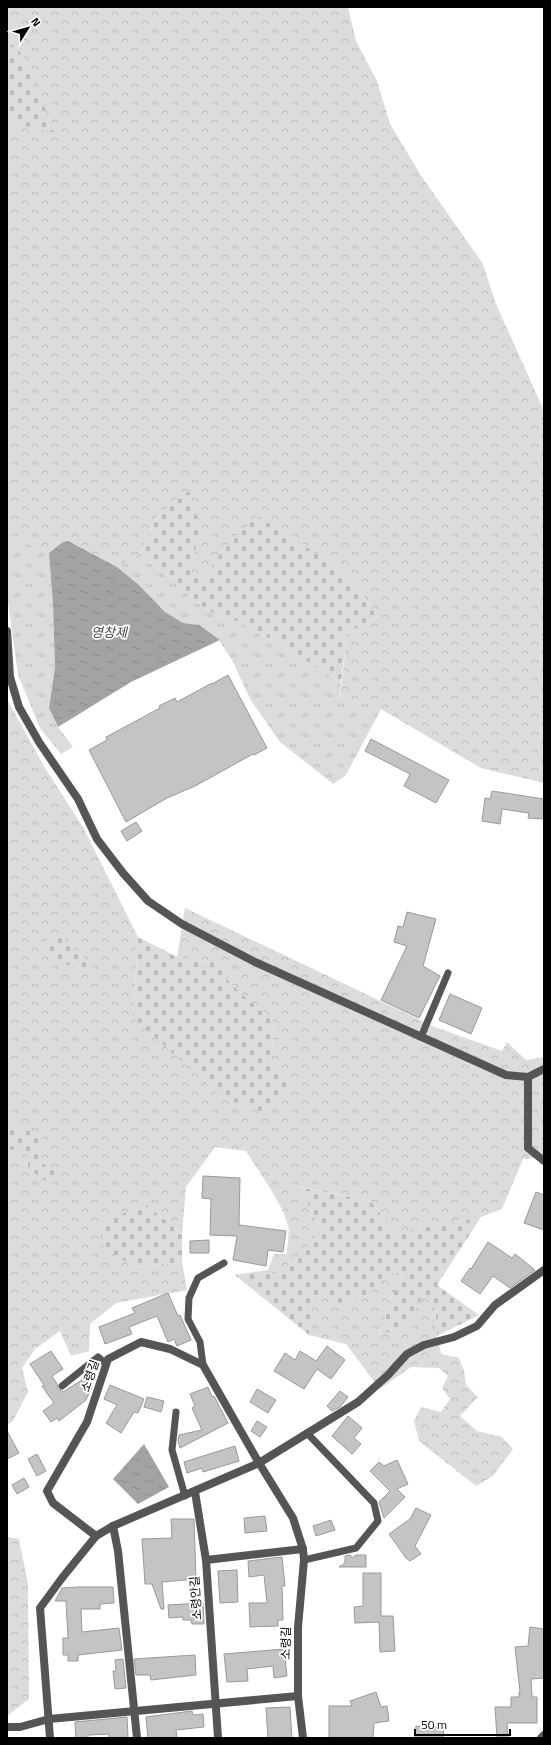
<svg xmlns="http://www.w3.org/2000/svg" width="551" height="1745" viewBox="0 0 551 1745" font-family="'Titillium Web','Noto Sans KR',sans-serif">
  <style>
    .grass { fill: url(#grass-tufts) }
    .forest { fill: url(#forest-crowns) }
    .cemetery { fill: url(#cemetery-stones) }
    .water { fill: url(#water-ripples) }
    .building { fill: #c4c4c4; stroke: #999 }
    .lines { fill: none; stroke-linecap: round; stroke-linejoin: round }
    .service { stroke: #555; stroke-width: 7 }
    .minor { stroke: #555; stroke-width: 8 }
    .labels { text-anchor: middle; stroke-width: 3.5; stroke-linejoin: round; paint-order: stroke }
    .street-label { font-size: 12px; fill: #000; stroke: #fff }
    .water-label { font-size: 13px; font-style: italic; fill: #444; stroke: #fff }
  </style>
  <defs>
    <pattern id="grass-tufts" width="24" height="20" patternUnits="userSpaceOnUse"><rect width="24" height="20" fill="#dcdcdc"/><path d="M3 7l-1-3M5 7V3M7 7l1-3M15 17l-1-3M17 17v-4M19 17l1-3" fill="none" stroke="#bbb"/></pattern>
    <pattern id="forest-crowns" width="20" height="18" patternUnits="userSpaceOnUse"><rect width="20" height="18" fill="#dcdcdc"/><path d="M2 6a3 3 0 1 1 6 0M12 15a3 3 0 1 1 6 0" fill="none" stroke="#bbb"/></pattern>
    <pattern id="cemetery-stones" width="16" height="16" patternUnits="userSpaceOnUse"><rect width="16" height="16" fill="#dcdcdc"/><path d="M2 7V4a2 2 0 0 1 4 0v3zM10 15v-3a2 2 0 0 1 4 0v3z" fill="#bbb"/></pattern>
    <pattern id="water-ripples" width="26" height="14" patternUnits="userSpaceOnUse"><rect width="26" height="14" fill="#a3a3a3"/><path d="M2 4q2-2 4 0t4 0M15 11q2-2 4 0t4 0" fill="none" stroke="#8b8b8b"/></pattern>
  </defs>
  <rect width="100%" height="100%" fill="#fff"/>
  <g class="grass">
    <polygon points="7,541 23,541 49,553 53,605 55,667 49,708 58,727 73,747 61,754 40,728 18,675 7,595"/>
    <polygon points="139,554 177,583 208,611 239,622 282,645 341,683 340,699 374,705 381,709 346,775 333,784 280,742 250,699 232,660 219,640 199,625 183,623 165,612 139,585 117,567"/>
  </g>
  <g class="forest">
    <polygon points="7,7 348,7 356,41 377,81 390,124 422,177 483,264 496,304 544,411 544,783 481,768 374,705 340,699 347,633 378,617 344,571 314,553 225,547 203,581 188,570 201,531 158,516 139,554 117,567 68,541 49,553 23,541 7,541 7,112 13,123 55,132 18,48 7,43"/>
    <path d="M7,699L45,768L83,827L138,937L133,1017L291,1085L271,1062L274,1023L228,981L224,964L177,957L185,908L435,1027L502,1051L507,1042L526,1060L544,1057V1158L523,1159L502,1209L481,1217L396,1233L370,1201L299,1187L321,1227L304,1252L291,1266L272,1275L268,1270L274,1254H287C287,1247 290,1230 288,1225C281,1201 260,1174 246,1151L215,1147L186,1187L182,1234L144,1203L135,1267L182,1262L187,1290L116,1303L90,1324L89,1351L71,1356L60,1331L35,1349L22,1368L28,1392L13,1421L7,1425Z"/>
    <path d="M390,1272L403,1274L386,1308L385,1323L378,1335C406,1327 408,1320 423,1296L435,1304L437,1336L441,1354L459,1358L464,1370L466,1385L478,1397L460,1416L477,1431L502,1437L513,1449L493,1476L476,1486L419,1441L414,1421L421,1407L441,1412L450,1399L442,1388L448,1376L439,1368L411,1367L380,1389L346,1344L309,1335L313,1295L341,1303L369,1295L379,1282Z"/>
    <polygon points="7,1537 19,1539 28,1584 29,1699 7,1716"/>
  </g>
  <g class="cemetery">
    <polygon points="7,43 18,48 56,133 13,123 7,112"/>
    <polygon points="189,491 201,531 189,570 203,580 225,547 257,516 344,571 378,617 347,633 341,683 282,645 239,622 208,611 177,583 139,554 158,516"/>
    <polygon points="138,937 177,957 224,964 228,981 274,1023 271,1062 291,1085 266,1114 221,1097 133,1017"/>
    <polygon points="64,938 77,952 94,966 87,973 47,956 47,939"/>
    <polygon points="7,1125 43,1135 40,1162 61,1174 45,1181 28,1168 28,1157 20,1147 7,1151"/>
    <polygon points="298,1187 370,1201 396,1233 481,1217 437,1285 479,1315 437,1336 435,1304 423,1297 410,1317 401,1327 378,1336 385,1323 386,1308 403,1274 390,1272 379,1282 369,1295 341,1303 313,1295 309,1335 235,1275 268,1270 272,1274 291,1266 304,1252 321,1226"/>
    <polygon points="144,1203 182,1234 182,1262 135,1267 103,1248 99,1226"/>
  </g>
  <g class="water">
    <polygon points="68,541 117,567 139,585 165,612 183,623 199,625 220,640 131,682 58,727 49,708 55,667 53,605 49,553 63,542"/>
    <polygon points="144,1444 169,1487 138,1504 113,1479"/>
  </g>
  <g class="building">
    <polygon points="228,675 267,748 254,755 253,754 195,786 167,798 126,822 89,750 107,740 106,737 123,728 160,708 159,706 175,698 177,702 212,683 212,684"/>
    <polygon points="371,739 449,780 436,803 404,786 410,774 365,751"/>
    <polygon points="492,791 544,799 544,819 528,818 529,813 502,809 500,824 482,821 485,798 490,799"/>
    <polygon points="136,822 142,831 127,841 121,831"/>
    <polygon points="407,912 436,919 423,966 440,976 419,1018 381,1000 407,946 394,942 398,926 403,927"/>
    <polygon points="450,994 482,1008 471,1034 439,1020"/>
    <polygon points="203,1176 240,1178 239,1225 286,1231 283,1252 268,1250 266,1266 233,1260 237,1236 210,1235 211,1199 202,1198"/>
    <polygon points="536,1192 544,1195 544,1230 524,1223"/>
    <polygon points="209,1240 209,1253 190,1253 190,1241"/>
    <polygon points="488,1242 512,1258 515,1254 535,1270 510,1288 493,1276 480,1294 461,1281 470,1268 471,1269"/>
    <polygon points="168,1293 178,1316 180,1315 191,1340 177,1346 174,1339 168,1342 157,1316 129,1327 132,1334 105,1344 99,1327 135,1313 132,1308"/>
    <polygon points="327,1346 345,1360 331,1379 317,1369 304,1389 274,1371 285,1353 295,1360 300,1351 316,1361"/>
    <polygon points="51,1351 63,1369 52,1376 57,1384 58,1389 63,1392 85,1378 92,1387 86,1400 59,1421 57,1418 51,1422 43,1411 54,1403 42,1386 44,1385 30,1364"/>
    <polygon points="110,1385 144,1399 138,1413 134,1412 121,1433 106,1423 117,1405 104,1399"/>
    <polygon points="208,1387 212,1397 214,1396 228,1423 180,1448 178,1441 179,1435 202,1430 192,1408 195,1406 190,1394"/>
    <polygon points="257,1389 276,1400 268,1413 250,1402"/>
    <polygon points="340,1391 348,1397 340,1407 332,1411 327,1406"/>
    <polygon points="147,1397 164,1401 161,1412 144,1407"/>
    <polygon points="348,1416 362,1428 354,1438 361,1444 352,1454 332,1436"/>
    <polygon points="257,1421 267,1427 260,1437 251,1431"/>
    <polygon points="7,1431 19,1453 7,1459"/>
    <polygon points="235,1446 239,1461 203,1472 202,1468 187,1473 184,1462"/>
    <polygon points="37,1454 46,1471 37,1476 28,1459"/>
    <polygon points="397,1460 408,1484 397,1489 405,1497 384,1518 379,1502 390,1491 370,1471 379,1462 384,1466"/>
    <polygon points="24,1478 29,1487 17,1494 12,1485"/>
    <polygon points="416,1508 431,1515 415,1546 421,1554 410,1561 406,1558 389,1534 410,1519"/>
    <polygon points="265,1516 267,1531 245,1533 244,1518"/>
    <polygon points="171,1519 194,1519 196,1579 162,1582 164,1609 161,1609 152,1584 145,1584 142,1539 172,1538"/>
    <polygon points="331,1520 335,1530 316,1536 313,1526"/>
    <polygon points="350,1555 352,1558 356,1555 366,1555 366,1567 339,1567 345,1563 345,1556"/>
    <polygon points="282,1557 285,1586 282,1586 283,1620 278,1620 278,1626 250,1627 249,1603 267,1603 264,1575 249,1577 248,1561"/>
    <polygon points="237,1570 238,1602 220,1603 218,1571"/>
    <polygon points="363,1573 381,1573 381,1616 393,1616 395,1651 380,1652 379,1622 355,1623 354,1607 363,1606"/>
    <polygon points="78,1587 113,1587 114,1603 100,1604 100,1609 81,1609 82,1632 119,1628 122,1650 78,1655 78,1661 68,1661 68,1655 63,1655 63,1638 68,1638 66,1601 55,1601 62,1588"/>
    <polygon points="203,1603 204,1624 192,1624 191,1620 183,1620 183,1617 169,1618 168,1605"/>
    <polygon points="530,1627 544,1629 544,1678 531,1679 532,1697 537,1697 537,1723 507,1723 508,1738 497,1738 495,1707 511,1707 511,1697 519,1697 519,1692 520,1692 515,1647 528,1646"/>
    <polygon points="284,1649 287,1676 274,1678 273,1666 247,1669 248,1681 227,1682 224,1654"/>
    <polygon points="195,1655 196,1675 151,1680 150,1675 136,1675 134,1659"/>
    <polygon points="123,1659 126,1688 115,1689 113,1671 116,1671 115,1660"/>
    <polygon points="376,1692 381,1707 387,1706 389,1721 374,1723 373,1738 329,1738 329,1706 352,1706 350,1701"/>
    <polygon points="290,1707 292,1738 268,1738 266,1708"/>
    <polygon points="192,1711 193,1715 203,1714 204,1727 176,1730 177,1738 148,1738 146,1717"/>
    <polygon points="127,1717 128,1738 109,1738 109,1734 88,1735 88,1738 76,1738 75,1722"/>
    <polygon points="416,1726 444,1728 443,1738 415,1738"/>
  </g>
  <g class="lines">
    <g class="service">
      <polyline points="421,1037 448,973"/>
      <polyline points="203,1365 200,1342 188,1319 189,1298 198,1278 224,1263"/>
      <polyline points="62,1386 98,1357 106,1364"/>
      <polyline points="176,1412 172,1450 185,1496"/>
      <polyline points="304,1560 356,1548 378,1521 374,1503 307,1433"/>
    </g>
    <g class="minor">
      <polyline points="7,631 10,677 19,707 39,742 78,799 97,839 123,873 148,901 182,924 255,962 506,1075 528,1077 544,1069"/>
      <polyline points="528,1077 528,1148 544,1161"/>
      <polyline points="195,1492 206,1560 218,1738"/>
      <polyline points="113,1526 118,1551 137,1738"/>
      <polyline points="96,1536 53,1503 47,1491 87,1422 108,1359 141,1342 170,1349 203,1365 259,1463 293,1518 303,1549 304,1560 298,1627 298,1696 303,1738"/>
      <polyline points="206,1560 303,1549"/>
      <polyline points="7,1727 20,1727 49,1719 298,1696"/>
      <polyline points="50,1738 40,1608 62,1578 96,1536 113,1526 259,1463 358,1402 388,1375 407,1354 424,1345 454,1337 477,1326 495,1305 544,1270"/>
      <polyline points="541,1738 544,1735"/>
    </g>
  </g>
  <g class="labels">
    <g class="street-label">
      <text transform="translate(90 1376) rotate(-71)" y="4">소령길</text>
      <text transform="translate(196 1598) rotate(-94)" y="4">소령안길</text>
      <text transform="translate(286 1643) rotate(-89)" y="4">소령길</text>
    </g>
    <g class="water-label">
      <text x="109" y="637">영창제</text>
    </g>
  </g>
  <rect width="551" height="1745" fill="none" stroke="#000000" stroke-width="16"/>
  <g transform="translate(28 28) rotate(53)" stroke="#ffffff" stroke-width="3" paint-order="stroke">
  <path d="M0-3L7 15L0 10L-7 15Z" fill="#000000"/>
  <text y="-6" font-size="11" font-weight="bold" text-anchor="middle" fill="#000000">N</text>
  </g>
  <path d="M415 1729v6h95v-6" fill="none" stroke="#000000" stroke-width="2"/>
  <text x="421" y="1729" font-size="12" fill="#000000" stroke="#ffffff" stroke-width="3" paint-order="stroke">50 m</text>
</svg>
